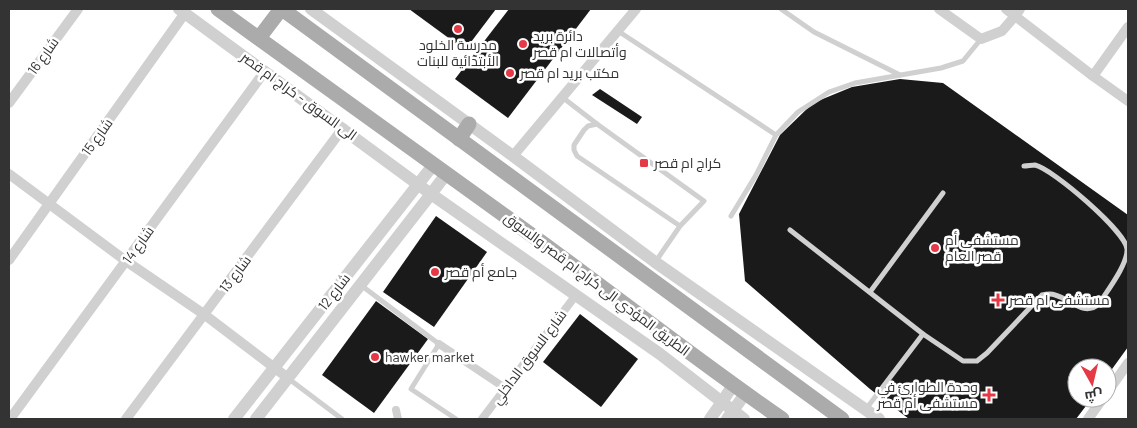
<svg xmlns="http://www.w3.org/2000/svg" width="1137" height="428" viewBox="0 0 1137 428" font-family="Barlow,Cairo,sans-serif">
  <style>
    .building { fill: #1a1a1a }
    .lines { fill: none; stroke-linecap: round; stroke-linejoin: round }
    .service { stroke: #d0d0d0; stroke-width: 5 }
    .pedestrian { stroke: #d0d0d0; stroke-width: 8 }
    .minor { stroke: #d0d0d0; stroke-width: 10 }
    .tertiary { stroke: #d0d0d0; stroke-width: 12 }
    .primary { stroke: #ababab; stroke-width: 15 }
    .poi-dot { fill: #e63946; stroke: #fff; stroke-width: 2 }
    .labels { text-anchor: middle; stroke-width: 5; stroke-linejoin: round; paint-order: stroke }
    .poi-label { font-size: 14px; fill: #333; stroke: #fff; text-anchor: start }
    .street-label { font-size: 14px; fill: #333; stroke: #fff }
  </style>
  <rect width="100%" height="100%" fill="#fff"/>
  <g class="building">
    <polygon points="409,9 496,9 465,50"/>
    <polygon points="509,9 591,9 508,118 455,79"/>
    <polygon points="900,79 943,83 1128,215 1128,347 1107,376 1107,368 1077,368 1077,398 1092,398 1076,419 909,419 870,389 745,281 739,214 780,135 813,103 852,87"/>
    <polygon points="600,89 642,117 637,124 592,95"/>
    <polygon points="436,216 487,252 434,327 383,292"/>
    <polygon points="376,301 428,339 374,413 322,375"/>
    <polygon points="580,314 638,359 601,407 543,362"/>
  </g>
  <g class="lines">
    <g class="service">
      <polyline points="781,9 814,32 900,75"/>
      <polyline points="618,31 776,135"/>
      <polyline points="562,97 597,124"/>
      <polyline points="731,216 756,175 776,135 798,112 829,92 855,83 941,68 963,61 981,39"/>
      <polyline points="790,230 923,334 866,409"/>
      <polyline points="656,261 680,226 704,201 597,124 588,126 584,130 574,145 574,150 577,156 680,226"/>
      <polyline points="362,286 439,344 411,389 456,419"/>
      <polyline points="870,292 943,193"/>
      <path d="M923,334L963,361H977L987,353L1042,295C1046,294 1051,293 1055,295C1071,299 1083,317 1099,304C1107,291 1128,264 1127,249C1126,232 1053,169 1035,165C1032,165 1027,166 1024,166"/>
      <polyline points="289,379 342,419"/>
    </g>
    <g class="pedestrian">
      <polyline points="439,344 505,388"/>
      <polyline points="396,410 398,419"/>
      <polyline points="482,419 576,295"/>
    </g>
    <g class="minor">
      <polyline points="939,9 981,39 1002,31 1015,16 1020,9"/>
      <polyline points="1006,9 1093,76 1128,101"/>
      <polyline points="1093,76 1128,27"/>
      <polyline points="9,103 78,9"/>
      <polyline points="513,156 636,9"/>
      <polyline points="9,174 126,261 205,315 288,378"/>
      <polyline points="9,260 185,13"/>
      <polyline points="1107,393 1128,363"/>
      <polyline points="10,419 265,71"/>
      <polyline points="126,419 343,128"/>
      <polyline points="1088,419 1103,398"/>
    </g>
    <g class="tertiary">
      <polyline points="179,9 431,194 660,354 744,419"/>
      <polyline points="311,9 513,156 655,262 879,419"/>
      <polyline points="234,419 434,164"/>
      <polyline points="256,419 431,194 447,173"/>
      <polyline points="710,419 722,402 733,385"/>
      <polyline points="727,419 745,394"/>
    </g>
    <g class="primary">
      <path d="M218,9C326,88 436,165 544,244C623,302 701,363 782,419"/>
      <polyline points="282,9 842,419"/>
      <polyline points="259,38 281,9"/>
      <polyline points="459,139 469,124"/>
    </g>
  </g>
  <g class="poi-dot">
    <circle cx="458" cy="29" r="5"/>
    <circle cx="523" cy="44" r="5"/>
    <circle cx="510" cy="73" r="5"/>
    <rect x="639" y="158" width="10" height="10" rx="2.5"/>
    <circle cx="935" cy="248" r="5"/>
    <circle cx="435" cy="272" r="5"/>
    <path d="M995.5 292.5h5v5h5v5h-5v5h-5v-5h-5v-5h5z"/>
    <circle cx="375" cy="357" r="5"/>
    <path d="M986.5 387.5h5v5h5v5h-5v5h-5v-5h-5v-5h5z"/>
  </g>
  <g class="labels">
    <g class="poi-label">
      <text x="533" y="41">دائرة بريد<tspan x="533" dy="16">وأتصالات ام قصر</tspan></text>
      <text x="458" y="50" text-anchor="middle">مدرسة الخلود<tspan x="458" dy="16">الأبتدائية للبنات</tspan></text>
      <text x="520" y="78">مكتب بريد ام قصر</text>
      <text x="654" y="168">كراج ام قصر</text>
      <text x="945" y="245">مستشفى أم<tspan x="945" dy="16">قصر العام</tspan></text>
      <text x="445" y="277">جامع أم قصر</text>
      <text x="1009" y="305">مستشفى ام قصر</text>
      <text x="385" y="362">hawker market</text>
      <text x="978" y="392" text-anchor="end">وحدة الطوارئ في<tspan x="978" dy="16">مستشفى أم قصر</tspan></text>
    </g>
    <g class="street-label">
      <text transform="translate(43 56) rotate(-54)" y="5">شارع 16</text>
      <text transform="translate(299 96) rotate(36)" y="5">الى السوق - كراج ام قصر</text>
      <text transform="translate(97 137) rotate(-54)" y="5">شارع 15</text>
      <text transform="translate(138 245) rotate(-54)" y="5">شارع 14</text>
      <text transform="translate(235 274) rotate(-53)" y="5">شارع 13</text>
      <text transform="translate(597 284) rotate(37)" y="5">الطريق المؤدي الى كراج ام قصر والسوق</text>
      <text transform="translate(334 292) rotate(-52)" y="5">شارع 12</text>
      <text transform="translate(529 357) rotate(-53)" y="5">شارع السوق الداخلي</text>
    </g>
  </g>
  <rect width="1137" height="428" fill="none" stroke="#333333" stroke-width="20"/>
  <g transform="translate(1092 383) rotate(172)"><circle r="24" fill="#ffffff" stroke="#adadad"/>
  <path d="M0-4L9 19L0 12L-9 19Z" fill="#e63946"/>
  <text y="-8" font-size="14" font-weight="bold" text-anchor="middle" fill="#333333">ش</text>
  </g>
</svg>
